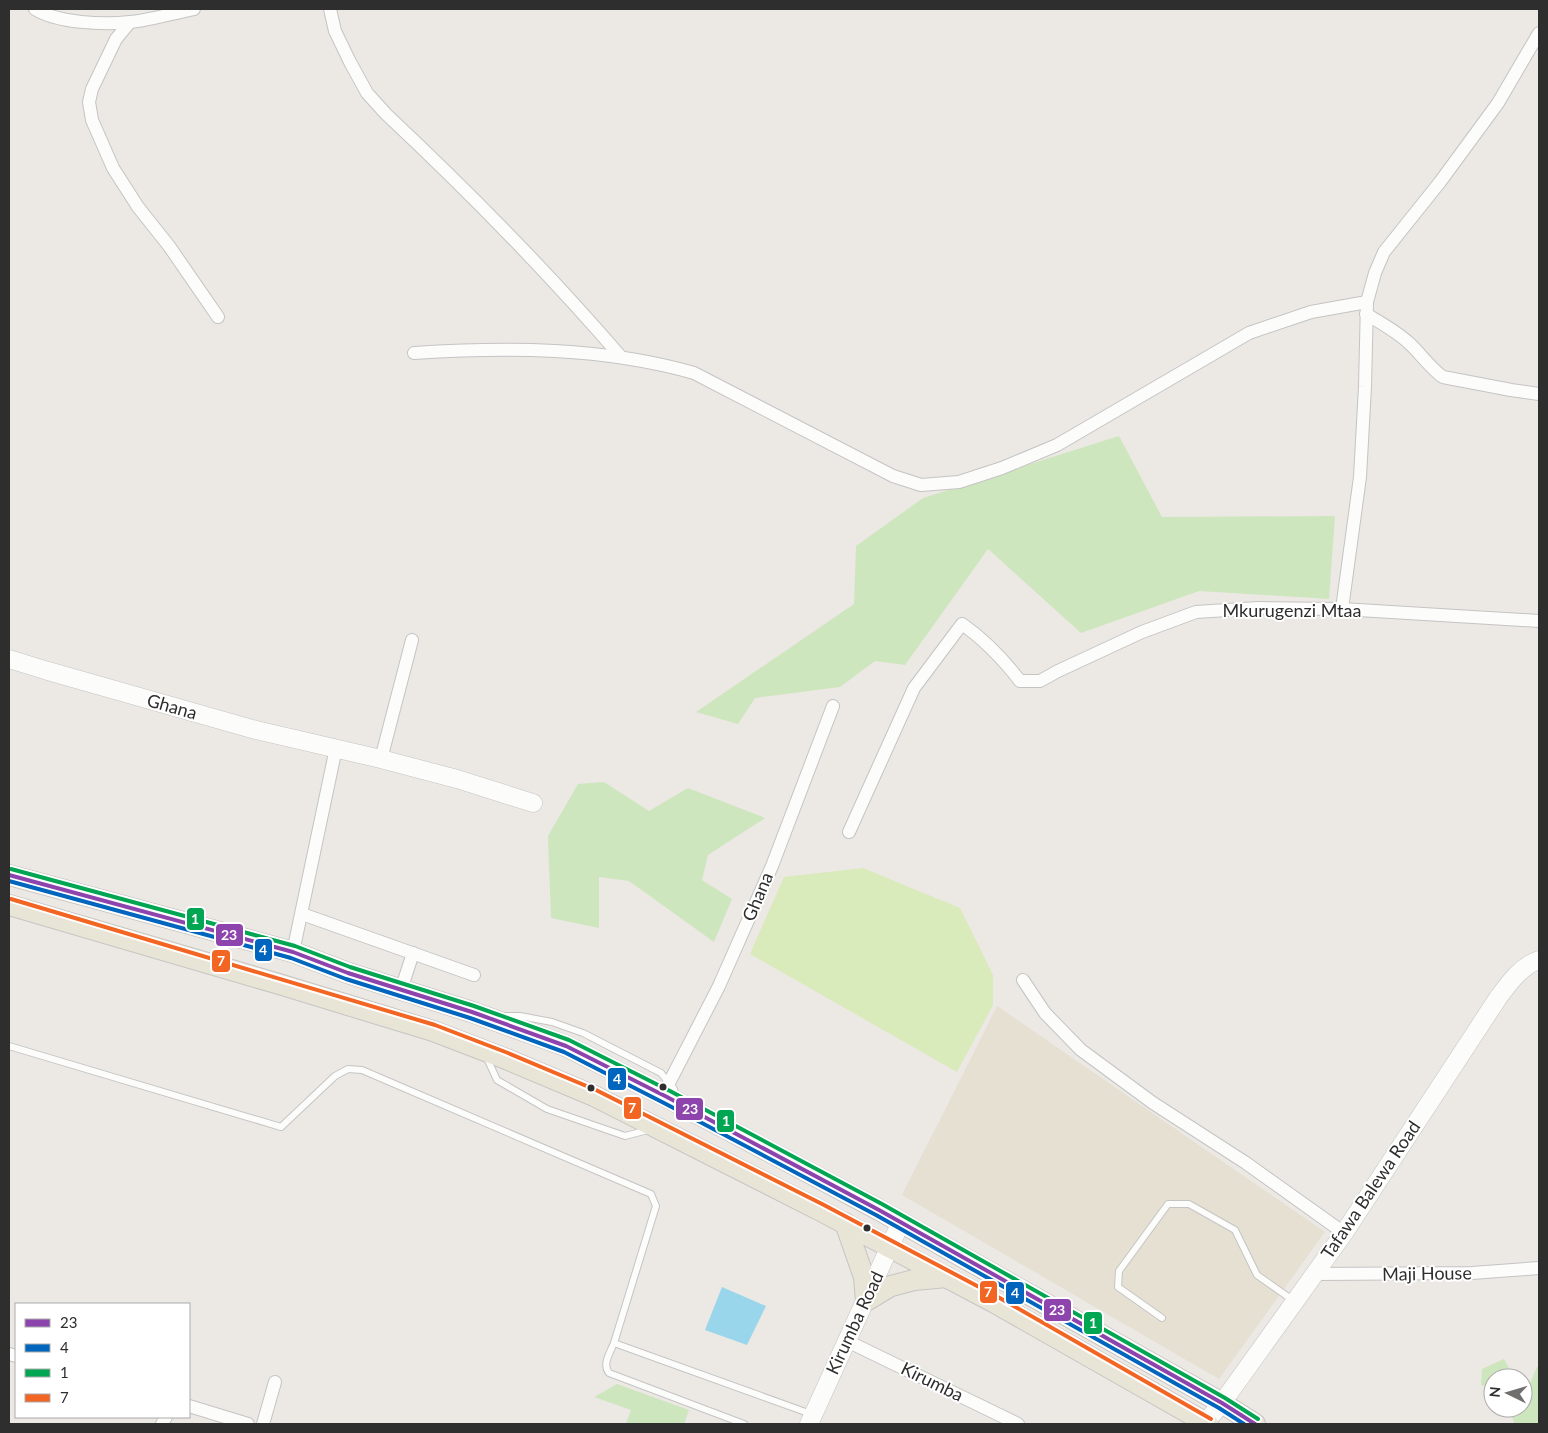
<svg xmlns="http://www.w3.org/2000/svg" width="1548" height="1433" viewBox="0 0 1548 1433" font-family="Lato,sans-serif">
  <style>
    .education { fill: #e6e0d3 }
    .green { fill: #cee6be }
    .pitch { fill: #d9eabb }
    .water { fill: #99d6ec }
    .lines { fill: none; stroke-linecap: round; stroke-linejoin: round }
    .lane-casing { stroke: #c5c4c5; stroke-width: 8 }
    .street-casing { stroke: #c5c4c5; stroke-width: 14 }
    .secondary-casing { stroke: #c5c4c5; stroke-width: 19 }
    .primary-casing { stroke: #c6c5c4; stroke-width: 22 }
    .lane { stroke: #fcfcfb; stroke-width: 6 }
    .street { stroke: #fcfcfb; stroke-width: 12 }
    .secondary { stroke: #fcfcfb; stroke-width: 18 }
    .primary { stroke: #e8e4d6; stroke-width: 20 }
    .bus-1-casing { stroke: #fff; stroke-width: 8 }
    .bus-2-casing { stroke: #fff; stroke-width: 8 }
    .bus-3-casing { stroke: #fff; stroke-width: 8 }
    .bus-4-casing { stroke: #fff; stroke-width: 8 }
    .bus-1 { stroke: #8e44ad; stroke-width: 4 }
    .bus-2 { stroke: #0065bd; stroke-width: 4 }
    .bus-3 { stroke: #00a651; stroke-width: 4 }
    .bus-4 { stroke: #f26522; stroke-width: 4 }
    .bus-dot { fill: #2e2e2e; stroke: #fff; stroke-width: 2 }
    .labels { text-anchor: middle; stroke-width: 4; stroke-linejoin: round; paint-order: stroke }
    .street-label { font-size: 18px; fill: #2e2e2e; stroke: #fff }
    .line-badge { stroke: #fff; stroke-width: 2 }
    .badge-label { font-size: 14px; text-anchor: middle; font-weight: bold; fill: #fff }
  </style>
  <rect width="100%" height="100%" fill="#ece8e4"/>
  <polygon class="education" points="997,1006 1325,1232 1219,1379 902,1195"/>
  <g class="green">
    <polygon points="1119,436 1162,517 1335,516 1329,599 1199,591 1081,633 988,549 905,665 875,661 840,687 755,698 738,724 696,712 854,604 856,546 923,498"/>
    <polygon points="604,782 649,811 688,788 765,818 708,855 702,880 732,899 714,942 629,881 599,877 599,928 551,918 548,836 578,784"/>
    <polygon points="1504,1359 1514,1378 1493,1378 1493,1388 1481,1385 1482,1369"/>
    <polygon points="1537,1367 1539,1367 1539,1424 1513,1424 1514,1422 1508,1408 1523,1408 1523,1384 1529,1386"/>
    <polygon points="617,1384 689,1410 684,1424 626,1424 631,1410 594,1397"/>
  </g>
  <polygon class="pitch" points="863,868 960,908 993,975 993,1005 957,1072 750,954 784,877"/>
  <polygon class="water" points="722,1287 766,1306 747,1345 705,1330"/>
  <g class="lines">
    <g class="lane-casing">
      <g id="lane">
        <polyline points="506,1016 520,1016 552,1022 583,1033 661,1073 674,1089 676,1098"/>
        <path d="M9,1046L281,1127L335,1076L348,1069L362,1070L651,1194L656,1206L614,1343C610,1353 602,1364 609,1373L744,1424"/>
        <polyline points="486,1056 497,1080 547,1109 625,1136 648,1130"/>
        <polyline points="1162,1318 1118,1287 1119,1271 1168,1204 1189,1204 1235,1230 1257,1275 1294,1301"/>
        <polyline points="614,1343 811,1414"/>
      </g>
    </g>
    <g class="street-casing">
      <g id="street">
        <path d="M35,9C58,23 103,25 130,22C151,20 173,13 194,9"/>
        <path d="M330,9L335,31L350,62L367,93L386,114C468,191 547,271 621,357"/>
        <polyline points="130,22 116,39 92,89 89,102 92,120 113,168 138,207 169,246 218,317"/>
        <path d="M1366,314C1381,323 1396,331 1409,343C1421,354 1430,368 1443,377L1511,390L1539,394"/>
        <path d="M414,353C507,347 603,347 694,373L893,476L921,485L959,482L1002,468L1057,445L1249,333L1311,312L1367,302"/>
        <polyline points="1342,609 1360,477 1365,387 1367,302 1375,273 1384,252 1440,182 1498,103 1539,33"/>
        <polyline points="381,759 412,640"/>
        <path d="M849,832L914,688L962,624C985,640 1003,659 1020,681H1040L1058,671L1142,632L1196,612L1258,608L1342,609L1539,621"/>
        <polyline points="302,914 474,975"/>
        <polyline points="293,952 336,748"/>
        <polyline points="1023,980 1045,1013 1081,1050 1153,1103 1246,1163 1344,1233"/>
        <polyline points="401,990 413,953"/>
        <polyline points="669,1083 719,986 772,866 833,706"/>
        <polyline points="1315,1274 1472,1273 1539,1268"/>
        <polyline points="847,1341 1018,1424"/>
        <polyline points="9,1354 16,1356"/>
        <polyline points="189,1406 248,1424"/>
        <polyline points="162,1424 166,1417"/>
        <polyline points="263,1424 275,1382"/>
      </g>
    </g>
    <g class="secondary-casing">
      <g id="secondary">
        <polyline points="9,659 48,671 256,730 381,759 457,779 533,803"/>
        <path d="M1205,1423L1222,1403L1344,1233L1498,998C1509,983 1521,966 1539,960"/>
        <polyline points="809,1424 901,1222"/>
      </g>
    </g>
    <g class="primary-casing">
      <g id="primary">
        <polyline points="9,875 293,952 348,973 472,1012 566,1046 667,1097 879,1210 1222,1403 1255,1424"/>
        <polyline points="9,905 279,984 433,1031 506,1059 594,1096 821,1211 995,1303 1208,1424"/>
        <polyline points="845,1223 864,1277 866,1301 891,1286 914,1280 947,1277"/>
      </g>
    </g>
    <use href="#lane" class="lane"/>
    <use href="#street" class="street"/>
    <use href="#secondary" class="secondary"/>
    <use href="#primary" class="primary"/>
    <g class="bus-1-casing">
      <polyline id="bus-1" points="9,875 293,952 348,973 472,1012 566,1046 667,1097 879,1210 1222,1403 1255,1424"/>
    </g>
    <g class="bus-2-casing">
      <polyline id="bus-2" points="9,881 291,958 346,979 470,1018 564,1052 664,1103 876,1215 1219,1408 1244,1424"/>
    </g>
    <g class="bus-3-casing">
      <polyline id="bus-3" points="11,869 295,946 350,967 474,1006 569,1040 670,1091 882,1204 1225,1398 1258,1419"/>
    </g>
    <g class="bus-4-casing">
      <polyline id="bus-4" points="11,899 435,1025 508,1053 596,1090 824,1205 998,1297 1211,1419"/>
    </g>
    <use href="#bus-1" class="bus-1"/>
    <use href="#bus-2" class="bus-2"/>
    <use href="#bus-3" class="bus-3"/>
    <use href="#bus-4" class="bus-4"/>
  </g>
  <g class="bus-dot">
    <circle cx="663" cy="1087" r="4.5"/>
    <circle cx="591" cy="1088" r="4.5"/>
    <circle cx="867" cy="1228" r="4.5"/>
  </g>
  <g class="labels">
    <g class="street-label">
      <text x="1292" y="617">Mkurugenzi Mtaa</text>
      <text transform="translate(172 707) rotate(16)" y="6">Ghana</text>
      <text transform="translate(758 897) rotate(-67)" y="6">Ghana</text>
      <text transform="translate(1371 1190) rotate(-56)" y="6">Tafawa Balewa Road</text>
      <text transform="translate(1427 1274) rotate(-1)" y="6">Maji House</text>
      <text transform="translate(855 1323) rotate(-65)" y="6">Kirumba Road</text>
      <text transform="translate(932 1382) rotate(26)" y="6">Kirumba</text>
    </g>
  </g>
  <g class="line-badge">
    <rect x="186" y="907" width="19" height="24" rx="5" fill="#00a651"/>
    <rect x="215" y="923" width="29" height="24" rx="5" fill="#8e44ad"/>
    <rect x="254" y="938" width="19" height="24" rx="5" fill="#0065bd"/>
    <rect x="211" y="949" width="20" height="24" rx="5" fill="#f26522"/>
    <rect x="607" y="1067" width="20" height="24" rx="5" fill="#0065bd"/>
    <rect x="623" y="1096" width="19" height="24" rx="5" fill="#f26522"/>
    <rect x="675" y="1097" width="29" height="24" rx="5" fill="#8e44ad"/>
    <rect x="716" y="1109" width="19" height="24" rx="5" fill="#00a651"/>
    <rect x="979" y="1280" width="19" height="24" rx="5" fill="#f26522"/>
    <rect x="1005" y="1281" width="20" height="24" rx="5" fill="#0065bd"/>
    <rect x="1043" y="1298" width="29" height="24" rx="5" fill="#8e44ad"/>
    <rect x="1083" y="1311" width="20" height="24" rx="5" fill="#00a651"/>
  </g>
  <g class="badge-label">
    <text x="195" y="924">1</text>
    <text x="229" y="940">23</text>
    <text x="263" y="955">4</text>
    <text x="221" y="966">7</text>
    <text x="617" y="1084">4</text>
    <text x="632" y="1113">7</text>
    <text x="690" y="1114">23</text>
    <text x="726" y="1126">1</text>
    <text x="988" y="1297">7</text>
    <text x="1015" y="1298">4</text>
    <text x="1057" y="1315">23</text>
    <text x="1093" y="1328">1</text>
  </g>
  <rect width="1548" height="1433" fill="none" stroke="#2e2e2e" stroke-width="20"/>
  <rect x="15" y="1303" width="175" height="115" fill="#ffffff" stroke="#ababab"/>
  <rect x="25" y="1319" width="25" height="8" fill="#8e44ad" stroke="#ababab"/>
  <text x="60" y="1328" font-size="15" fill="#2e2e2e">23</text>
  <rect x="25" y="1344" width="25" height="8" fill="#0065bd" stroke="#ababab"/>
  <text x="60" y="1353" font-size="15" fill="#2e2e2e">4</text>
  <rect x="25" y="1369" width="25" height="8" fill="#00a651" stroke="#ababab"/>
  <text x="60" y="1378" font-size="15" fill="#2e2e2e">1</text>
  <rect x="25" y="1394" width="25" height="8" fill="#f26522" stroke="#ababab"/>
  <text x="60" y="1403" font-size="15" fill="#2e2e2e">7</text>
  <g transform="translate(1508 1393) rotate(275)"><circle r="24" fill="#ffffff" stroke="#ababab"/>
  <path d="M0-4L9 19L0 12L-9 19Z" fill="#706f6e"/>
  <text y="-8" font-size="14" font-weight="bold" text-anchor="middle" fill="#2e2e2e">N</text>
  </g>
</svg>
